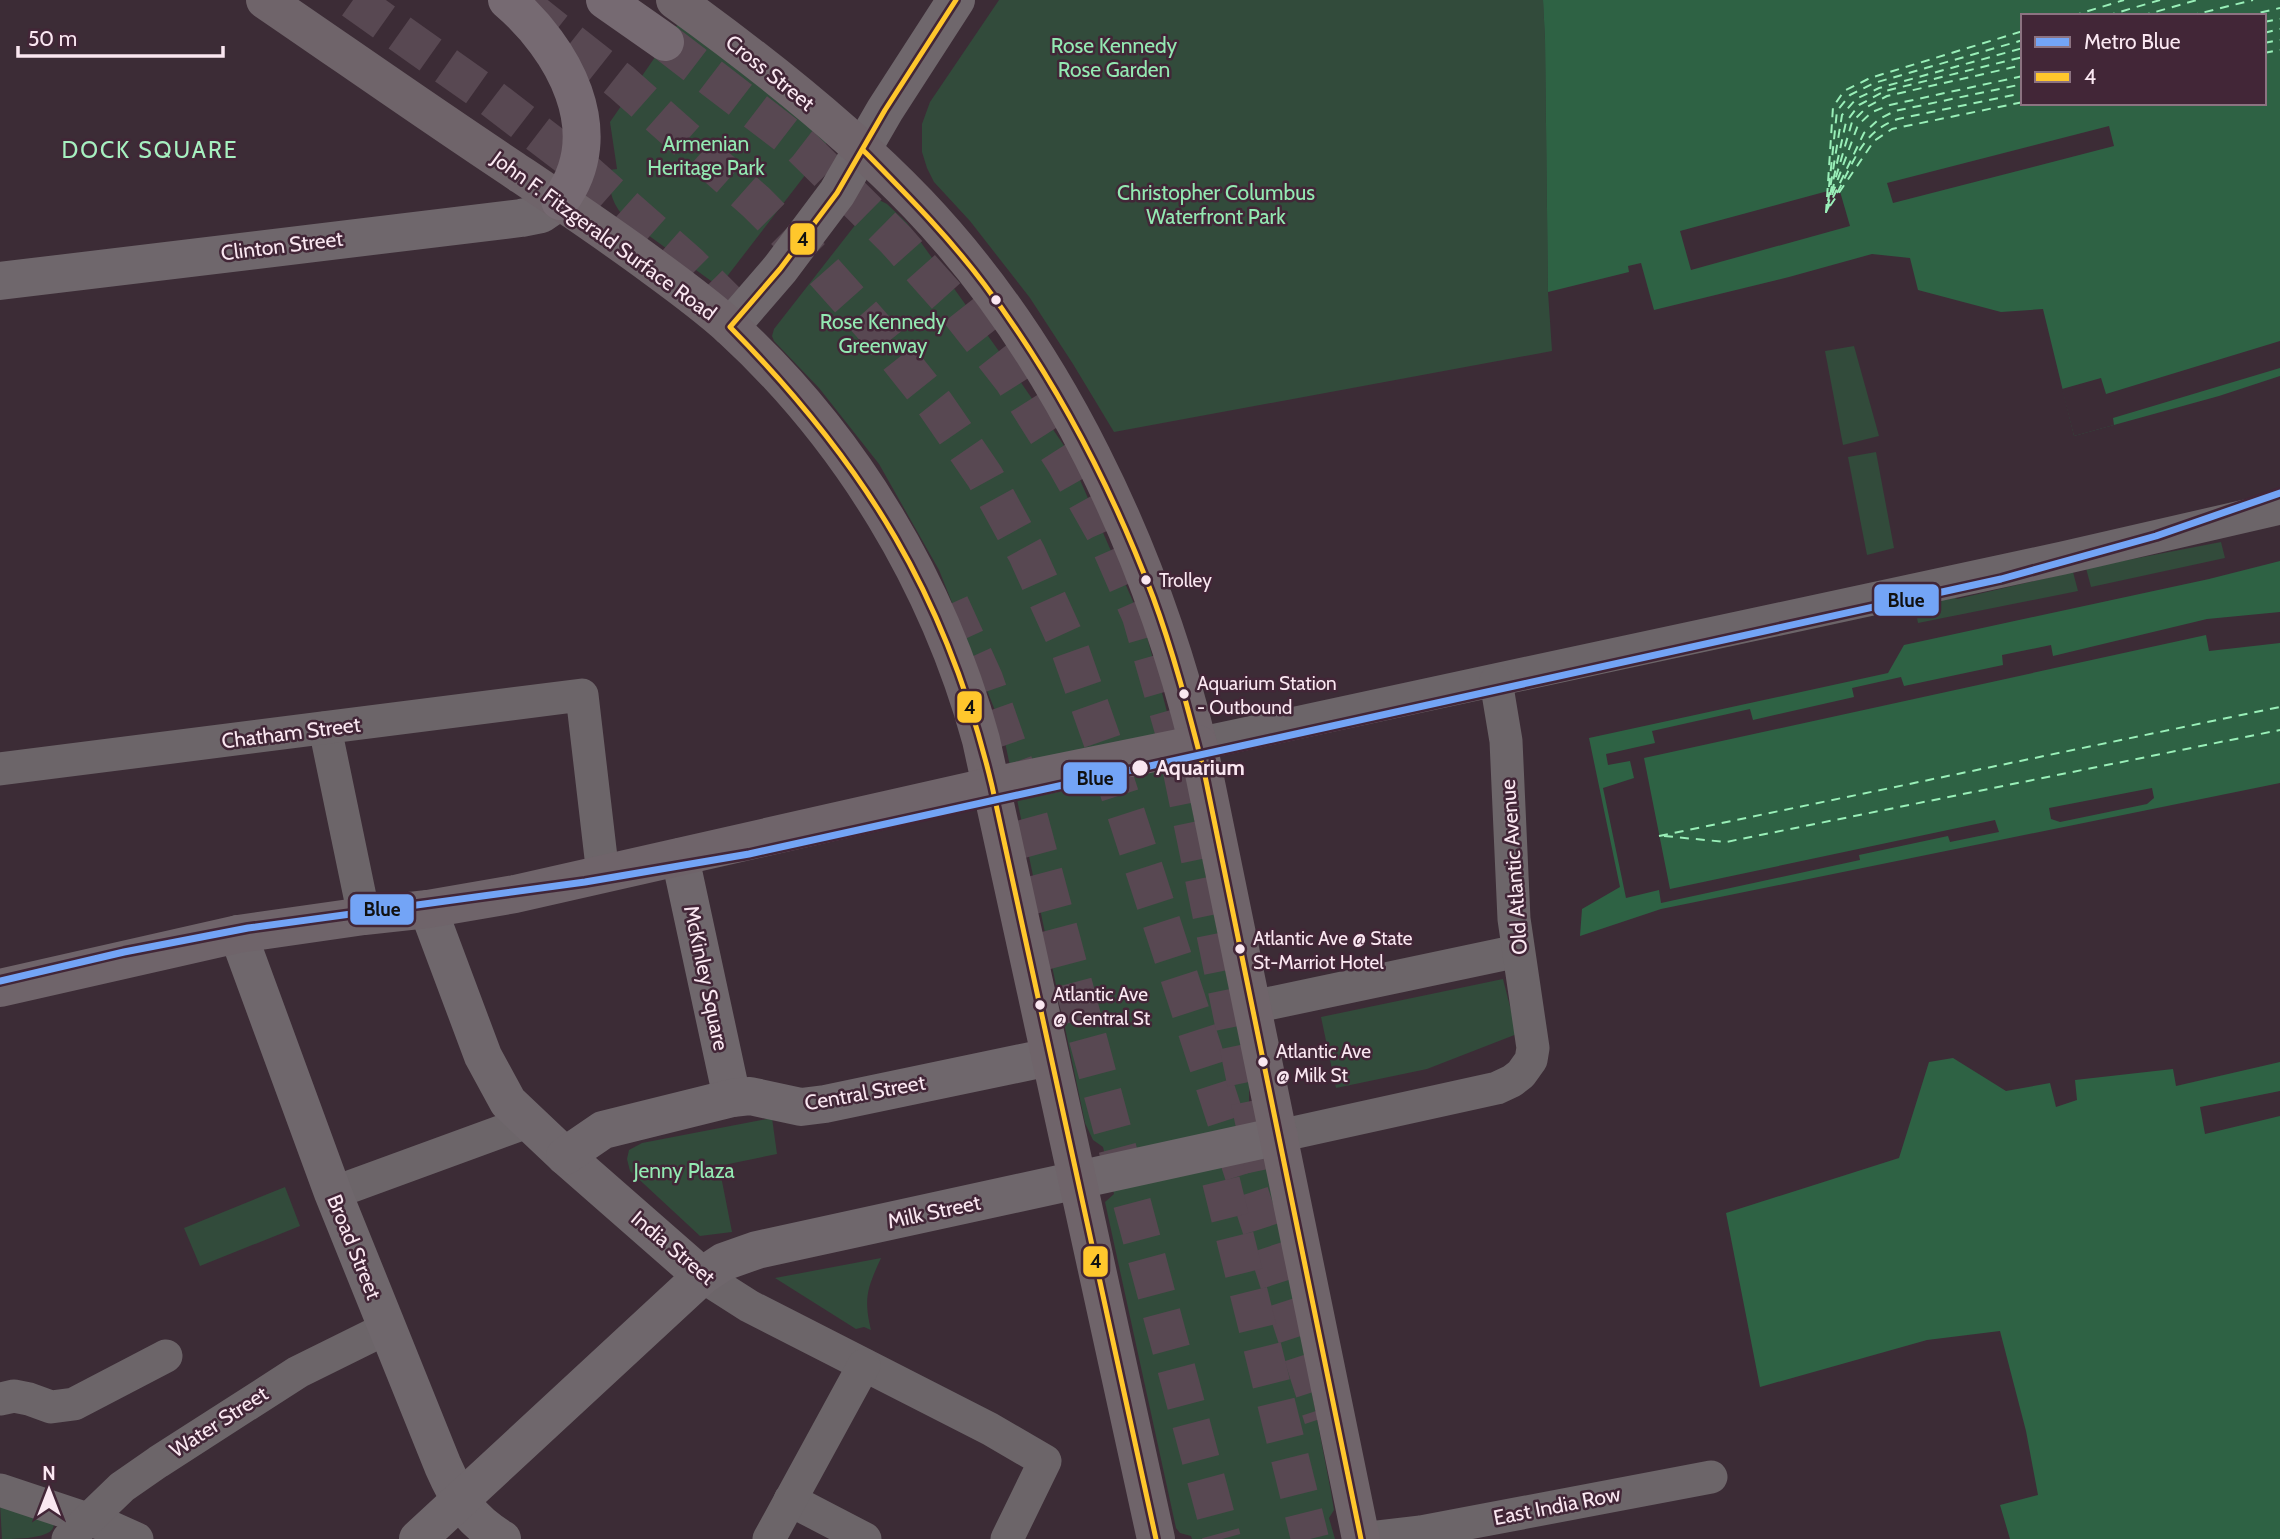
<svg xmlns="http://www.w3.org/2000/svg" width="2280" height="1539" viewBox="0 0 2280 1539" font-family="Cabin,sans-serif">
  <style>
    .green { fill: #324b3b }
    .water { fill: #2e6244; fill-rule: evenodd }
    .pier { fill: #3c2c36 }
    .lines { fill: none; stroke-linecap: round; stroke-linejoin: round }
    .ferry { stroke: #99efb8; stroke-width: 2; stroke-dasharray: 9 7; stroke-linecap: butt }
    .highway-tunnel { stroke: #584852; stroke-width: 38; stroke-dasharray: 38 19; stroke-linecap: butt }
    .street { stroke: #6c6569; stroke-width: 33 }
    .secondary { stroke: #6f676c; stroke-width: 38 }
    .primary { stroke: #6f646a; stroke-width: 38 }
    .highway { stroke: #766a72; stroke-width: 38 }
    .bus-1-casing { stroke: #422637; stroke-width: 10 }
    .bus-1 { stroke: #ffc72c; stroke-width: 5 }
    .metro-1-casing { stroke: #422637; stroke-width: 12 }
    .metro-1 { stroke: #73a4f6; stroke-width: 7 }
    .bus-dot { fill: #fae7f1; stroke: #422637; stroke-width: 2.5 }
    .labels { text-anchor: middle; stroke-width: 5; stroke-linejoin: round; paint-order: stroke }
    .bus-label { font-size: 19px; fill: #fae7f1; stroke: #422637; text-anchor: start }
    .park-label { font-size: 21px; fill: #93e9b2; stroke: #422637 }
    .street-label { font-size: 21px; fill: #fae7f1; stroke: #422637 }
    .stop-label { font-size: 21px; font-weight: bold; fill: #fae7f1; stroke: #422637; text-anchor: start }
    .neighbourhood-label { font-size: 23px; letter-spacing: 2px; fill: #a6f0c0; stroke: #422637 }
    .line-badge { stroke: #422637; stroke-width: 2.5 }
    .pale-badge-label { font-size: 19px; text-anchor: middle; font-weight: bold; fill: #111 }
  </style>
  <rect width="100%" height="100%" fill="#3c2c36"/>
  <g class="green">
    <polygon points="999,0 1543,0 1545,39 1548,292 1552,351 1114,432 1073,364 1030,298 970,221 934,182 927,168 922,152 922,124 930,102"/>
    <path d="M684,23L826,141V148L722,283H714L707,278L626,219C612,205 608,189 609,170L617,169L610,122L678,24Z"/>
    <polygon points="879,200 887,204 907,223 1011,368 1067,450 1145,629 1190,798 1249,1085 1249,1103 1246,1110 1260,1166 1267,1169 1275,1201 1331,1492 1334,1510 1329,1518 1335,1539 1192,1539 1191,1536 1180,1533 1176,1528 1105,1202 1114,1194 1103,1147 1093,1140 1085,1123 1002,728 939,570 879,464 819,388 774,341 772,336 774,329 863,215 874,203"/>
    <polygon points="1854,346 1879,436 1843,445 1825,351"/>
    <polygon points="1876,452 1894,548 1867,555 1848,457"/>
    <polygon points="2221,542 2225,558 2091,587 2086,568"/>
    <polygon points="2073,572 2078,591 1918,623 1914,603 1952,596 1957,599"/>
    <polygon points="1503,979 1517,1034 1427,1069 1336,1088 1321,1017"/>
    <polygon points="772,1118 777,1154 719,1166 732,1232 700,1236 630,1171 627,1159 629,1150 642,1143"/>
    <polygon points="285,1187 300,1226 200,1266 184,1228"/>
    <path d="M881,1258C868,1287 863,1297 871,1330L864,1327L856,1329L775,1278Z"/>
    <path d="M0,1503L52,1520C63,1539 15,1539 2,1539Z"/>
  </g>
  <g class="water">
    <path d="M1543,0H2280V376L2219,396L2074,436L2043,309L2001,312L1918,290L1910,258L1872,254L1789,277L1654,310L1641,263L1628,266L1629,272L1548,292L1545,39ZM2023,16H2264V103H2023Z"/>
    <polygon points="2280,561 2280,783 1661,909 1580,936 1582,909 1620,887 1589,738 1888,673 1904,645 2209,579"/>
    <polygon points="1953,1058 2006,1091 2050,1083 2056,1107 2077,1100 2075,1080 2173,1069 2176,1086 2280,1062 2280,1539 2010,1539 2000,1505 2038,1495 2026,1431 2000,1331 1927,1340 1760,1387 1726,1213 1899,1158 1929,1062"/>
  </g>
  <g class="pier">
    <polygon points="2109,126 2114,146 1893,203 1887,183"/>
    <polygon points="1839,188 1850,226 1691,270 1680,231"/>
    <polygon points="2280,341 2280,368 2113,418 2114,425 2074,436 2062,389 2101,378 2106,394"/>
    <polygon points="2280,612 2280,643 2209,651 2206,635 1644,758 1670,889 1995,820 1999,832 1950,842 1948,836 1859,855 1860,860 1661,903 1659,890 1626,898 1603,788 1634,778 1630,761 1608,765 1606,754 1655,743 1652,731 1750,709 1753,720 1854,697 1852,688 1901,677 1904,686 2003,665 2002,655 2051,645 2053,656 2207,619"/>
    <polygon points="2152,788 2154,798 2147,804 2060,822 2051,819 2049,808"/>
    <polygon points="2280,1091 2280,1116 2205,1134 2200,1107"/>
  </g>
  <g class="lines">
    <g class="ferry">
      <polyline points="2072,16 2124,0"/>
      <polyline points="2106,16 2160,0"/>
      <polyline points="2141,16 2197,0"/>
      <polyline points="2189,16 2253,0"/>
      <polyline points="2245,16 2280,8"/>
      <polyline points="2264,22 2280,19"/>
      <polyline points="2264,33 2280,29"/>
      <polyline points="2264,43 2280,40"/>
      <polyline points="2264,53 2280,50"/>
      <polyline points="1829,187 1837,111 1850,95 1874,83 2023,40"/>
      <path d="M1837,193C1854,162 1862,131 1898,119L2023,93"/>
      <polyline points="1830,195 1846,122 1859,105 1885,91 2023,57"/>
      <polyline points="1832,195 1858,125 1872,112 1890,105 2023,76"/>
      <polyline points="1828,201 1842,115 1856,99 1879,88 2023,48"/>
      <polyline points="1830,206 1874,141 1892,129 2023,102"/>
      <polyline points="1827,208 1852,122 1867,107 1887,96 2023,65"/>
      <polyline points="1826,212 1864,133 1879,119 1895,111 2023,84"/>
      <polyline points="1826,213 1833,107 1844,91 1870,78 2023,31"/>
      <polyline points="1659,836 2280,707"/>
      <polyline points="1664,836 1726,842 2280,730"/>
    </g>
    <g class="highway-tunnel">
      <polyline points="353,0 490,97 567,156 689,264 751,326"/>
      <polyline points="526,7 621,82 756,202 812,258 876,330 935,404 985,477 1027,554 1069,647 1104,746 1323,1418"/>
      <polyline points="665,42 802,147 896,240 955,306 1013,380 1065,462 1104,531 1141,616 1173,728 1264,1170"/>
      <polyline points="950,604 984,679 1016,770 1222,1539"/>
      <polyline points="1221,1181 1310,1539"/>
    </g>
    <g class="street">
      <polyline points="325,728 364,916"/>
      <polyline points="1198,744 2063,558 2280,508"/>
      <polyline points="0,769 582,695 603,875"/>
      <polyline points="1253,1007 1518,951"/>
      <polyline points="1279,1136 1497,1088 1512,1081 1521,1074 1531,1060 1533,1048 1514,919 1506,741 1496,681"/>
      <polyline points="333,1193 527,1122"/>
      <polyline points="702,1276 749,1306 990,1429 1045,1461 1007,1539"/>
      <polyline points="0,1399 14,1396 29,1399 51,1407 74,1404 166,1356"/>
      <polyline points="0,1490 108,1526 137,1539"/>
      <polyline points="790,1500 865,1539"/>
      <polyline points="68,1539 122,1487 158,1462 298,1372 387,1328"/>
      <polyline points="769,1539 864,1365"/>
      <polyline points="1361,1539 1421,1532 1711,1477"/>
    </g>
    <g class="secondary">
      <polyline points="0,281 521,218 541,214 560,201"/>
      <polyline points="730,327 780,269 837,193 885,110 956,0"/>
      <polyline points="680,857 732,1098"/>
      <polyline points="428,909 483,1056 508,1102 565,1156 702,1276"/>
      <path d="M238,934L333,1193L443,1466C458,1500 470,1520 502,1539"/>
      <polyline points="565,1156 603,1130 732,1098 750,1096 801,1107 825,1104 1050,1057"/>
      <polyline points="418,1539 702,1276 723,1262 757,1250 1279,1136"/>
    </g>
    <g class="primary">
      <path d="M265,0C347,56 428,113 511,168C560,201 608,233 655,268C681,287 707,306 730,327C851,438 938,583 981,740L1156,1539"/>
      <path d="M675,0C760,61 846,129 918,204C1057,350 1150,550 1198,744L1361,1539"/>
      <polyline points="0,988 238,934 364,916 428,909 515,894 992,786 1198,744"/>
    </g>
    <g class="highway">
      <path d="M507,0C563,48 611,132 560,201"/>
      <polyline points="605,0 665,42"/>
    </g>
    <g class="bus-1-casing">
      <g id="bus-1">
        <path d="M956,0L885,110L837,193L780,269L730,327C866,465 947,597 992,786L1156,1539"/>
        <path d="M863,150C905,193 948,236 984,284C1056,380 1111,486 1153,597C1174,654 1189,713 1204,771L1361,1539"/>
      </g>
    </g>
    <use href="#bus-1" class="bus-1"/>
    <g class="metro-1-casing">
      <polyline id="metro-1" points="0,981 124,952 248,928 585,882 749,854 2001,579 2156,536 2280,493"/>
    </g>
    <use href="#metro-1" class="metro-1"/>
  </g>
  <g class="bus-dot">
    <circle cx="996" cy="300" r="6"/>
    <circle cx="1146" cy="580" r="6"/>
    <circle cx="1184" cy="694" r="6"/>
    <circle cx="1140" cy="768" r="9"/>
    <circle cx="1240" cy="949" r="6"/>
    <circle cx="1040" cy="1005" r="6"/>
    <circle cx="1263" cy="1062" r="6"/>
  </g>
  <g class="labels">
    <g class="bus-label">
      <text x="1159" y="587">Trolley</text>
      <text x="1197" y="690">Aquarium Station<tspan x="1197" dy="24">- Outbound</tspan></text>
      <text x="1253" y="945">Atlantic Ave @ State<tspan x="1253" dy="24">St-Marriot Hotel</tspan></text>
      <text x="1053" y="1001">Atlantic Ave<tspan x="1053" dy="24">@ Central St</tspan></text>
      <text x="1276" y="1058">Atlantic Ave<tspan x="1276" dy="24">@ Milk St</tspan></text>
    </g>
    <g class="park-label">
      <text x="1114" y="53">Rose Kennedy<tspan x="1114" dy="24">Rose Garden</tspan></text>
      <text x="706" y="151">Armenian<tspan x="706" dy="24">Heritage Park</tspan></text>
      <text x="1216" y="200">Christopher Columbus<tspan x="1216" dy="24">Waterfront Park</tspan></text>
      <text x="883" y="329">Rose Kennedy<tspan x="883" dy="24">Greenway</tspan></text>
      <text x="684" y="1178">Jenny Plaza</text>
    </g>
    <g class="street-label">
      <text transform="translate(770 73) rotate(39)" y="7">Cross Street</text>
      <text transform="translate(604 236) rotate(36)" y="7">John F. Fitzgerald Surface Road</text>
      <text transform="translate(282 246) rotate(-7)" y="7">Clinton Street</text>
      <text transform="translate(291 733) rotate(-7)" y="7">Chatham Street</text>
      <text transform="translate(1514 867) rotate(-94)" y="7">Old Atlantic Avenue</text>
      <text transform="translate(706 978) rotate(78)" y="7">McKinley Square</text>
      <text transform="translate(865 1093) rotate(-10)" y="7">Central Street</text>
      <text transform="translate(934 1212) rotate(-12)" y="7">Milk Street</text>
      <text transform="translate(354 1247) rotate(68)" y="7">Broad Street</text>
      <text transform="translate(673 1248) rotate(40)" y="7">India Street</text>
      <text transform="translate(219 1422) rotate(-33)" y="7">Water Street</text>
      <text transform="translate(1557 1506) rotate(-11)" y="7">East India Row</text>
    </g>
    <g class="stop-label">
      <text x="1156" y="775">Aquarium</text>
    </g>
    <g class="neighbourhood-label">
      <text x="150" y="158">DOCK SQUARE</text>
    </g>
  </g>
  <g class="line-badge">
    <rect x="789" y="222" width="27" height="34" rx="7" fill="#ffc72c"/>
    <rect x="1873" y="583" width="67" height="34" rx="7" fill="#73a4f6"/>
    <rect x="956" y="690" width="27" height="34" rx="7" fill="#ffc72c"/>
    <rect x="1062" y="761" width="66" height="34" rx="7" fill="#73a4f6"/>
    <rect x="349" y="893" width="66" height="33" rx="7" fill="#73a4f6"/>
    <rect x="1082" y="1245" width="27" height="33" rx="7" fill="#ffc72c"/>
  </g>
  <g class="pale-badge-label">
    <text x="803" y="246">4</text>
    <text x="1906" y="607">Blue</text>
    <text x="970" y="714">4</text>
    <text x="1095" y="785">Blue</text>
    <text x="382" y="916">Blue</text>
    <text x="1096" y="1268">4</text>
  </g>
  <rect x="2021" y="14" width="245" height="91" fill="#422637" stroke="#8c7381" stroke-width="2"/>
  <rect x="2035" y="37" width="35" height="10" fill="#73a4f6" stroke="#8c7381" stroke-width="2"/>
  <text x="2084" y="49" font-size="21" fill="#fae7f1">Metro Blue</text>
  <rect x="2035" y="72" width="35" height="10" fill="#ffc72c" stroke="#8c7381" stroke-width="2"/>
  <text x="2084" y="84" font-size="21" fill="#fae7f1">4</text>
  <g transform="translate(49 1490)" stroke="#422637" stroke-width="5" paint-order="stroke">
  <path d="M0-5L12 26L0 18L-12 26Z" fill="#fae7f1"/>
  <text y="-10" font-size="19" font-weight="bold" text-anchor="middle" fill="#fae7f1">N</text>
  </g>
  <path d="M18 46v10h205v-10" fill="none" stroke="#fae7f1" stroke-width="3.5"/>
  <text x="28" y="46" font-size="21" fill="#fae7f1" stroke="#422637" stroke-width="5" paint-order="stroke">50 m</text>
</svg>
